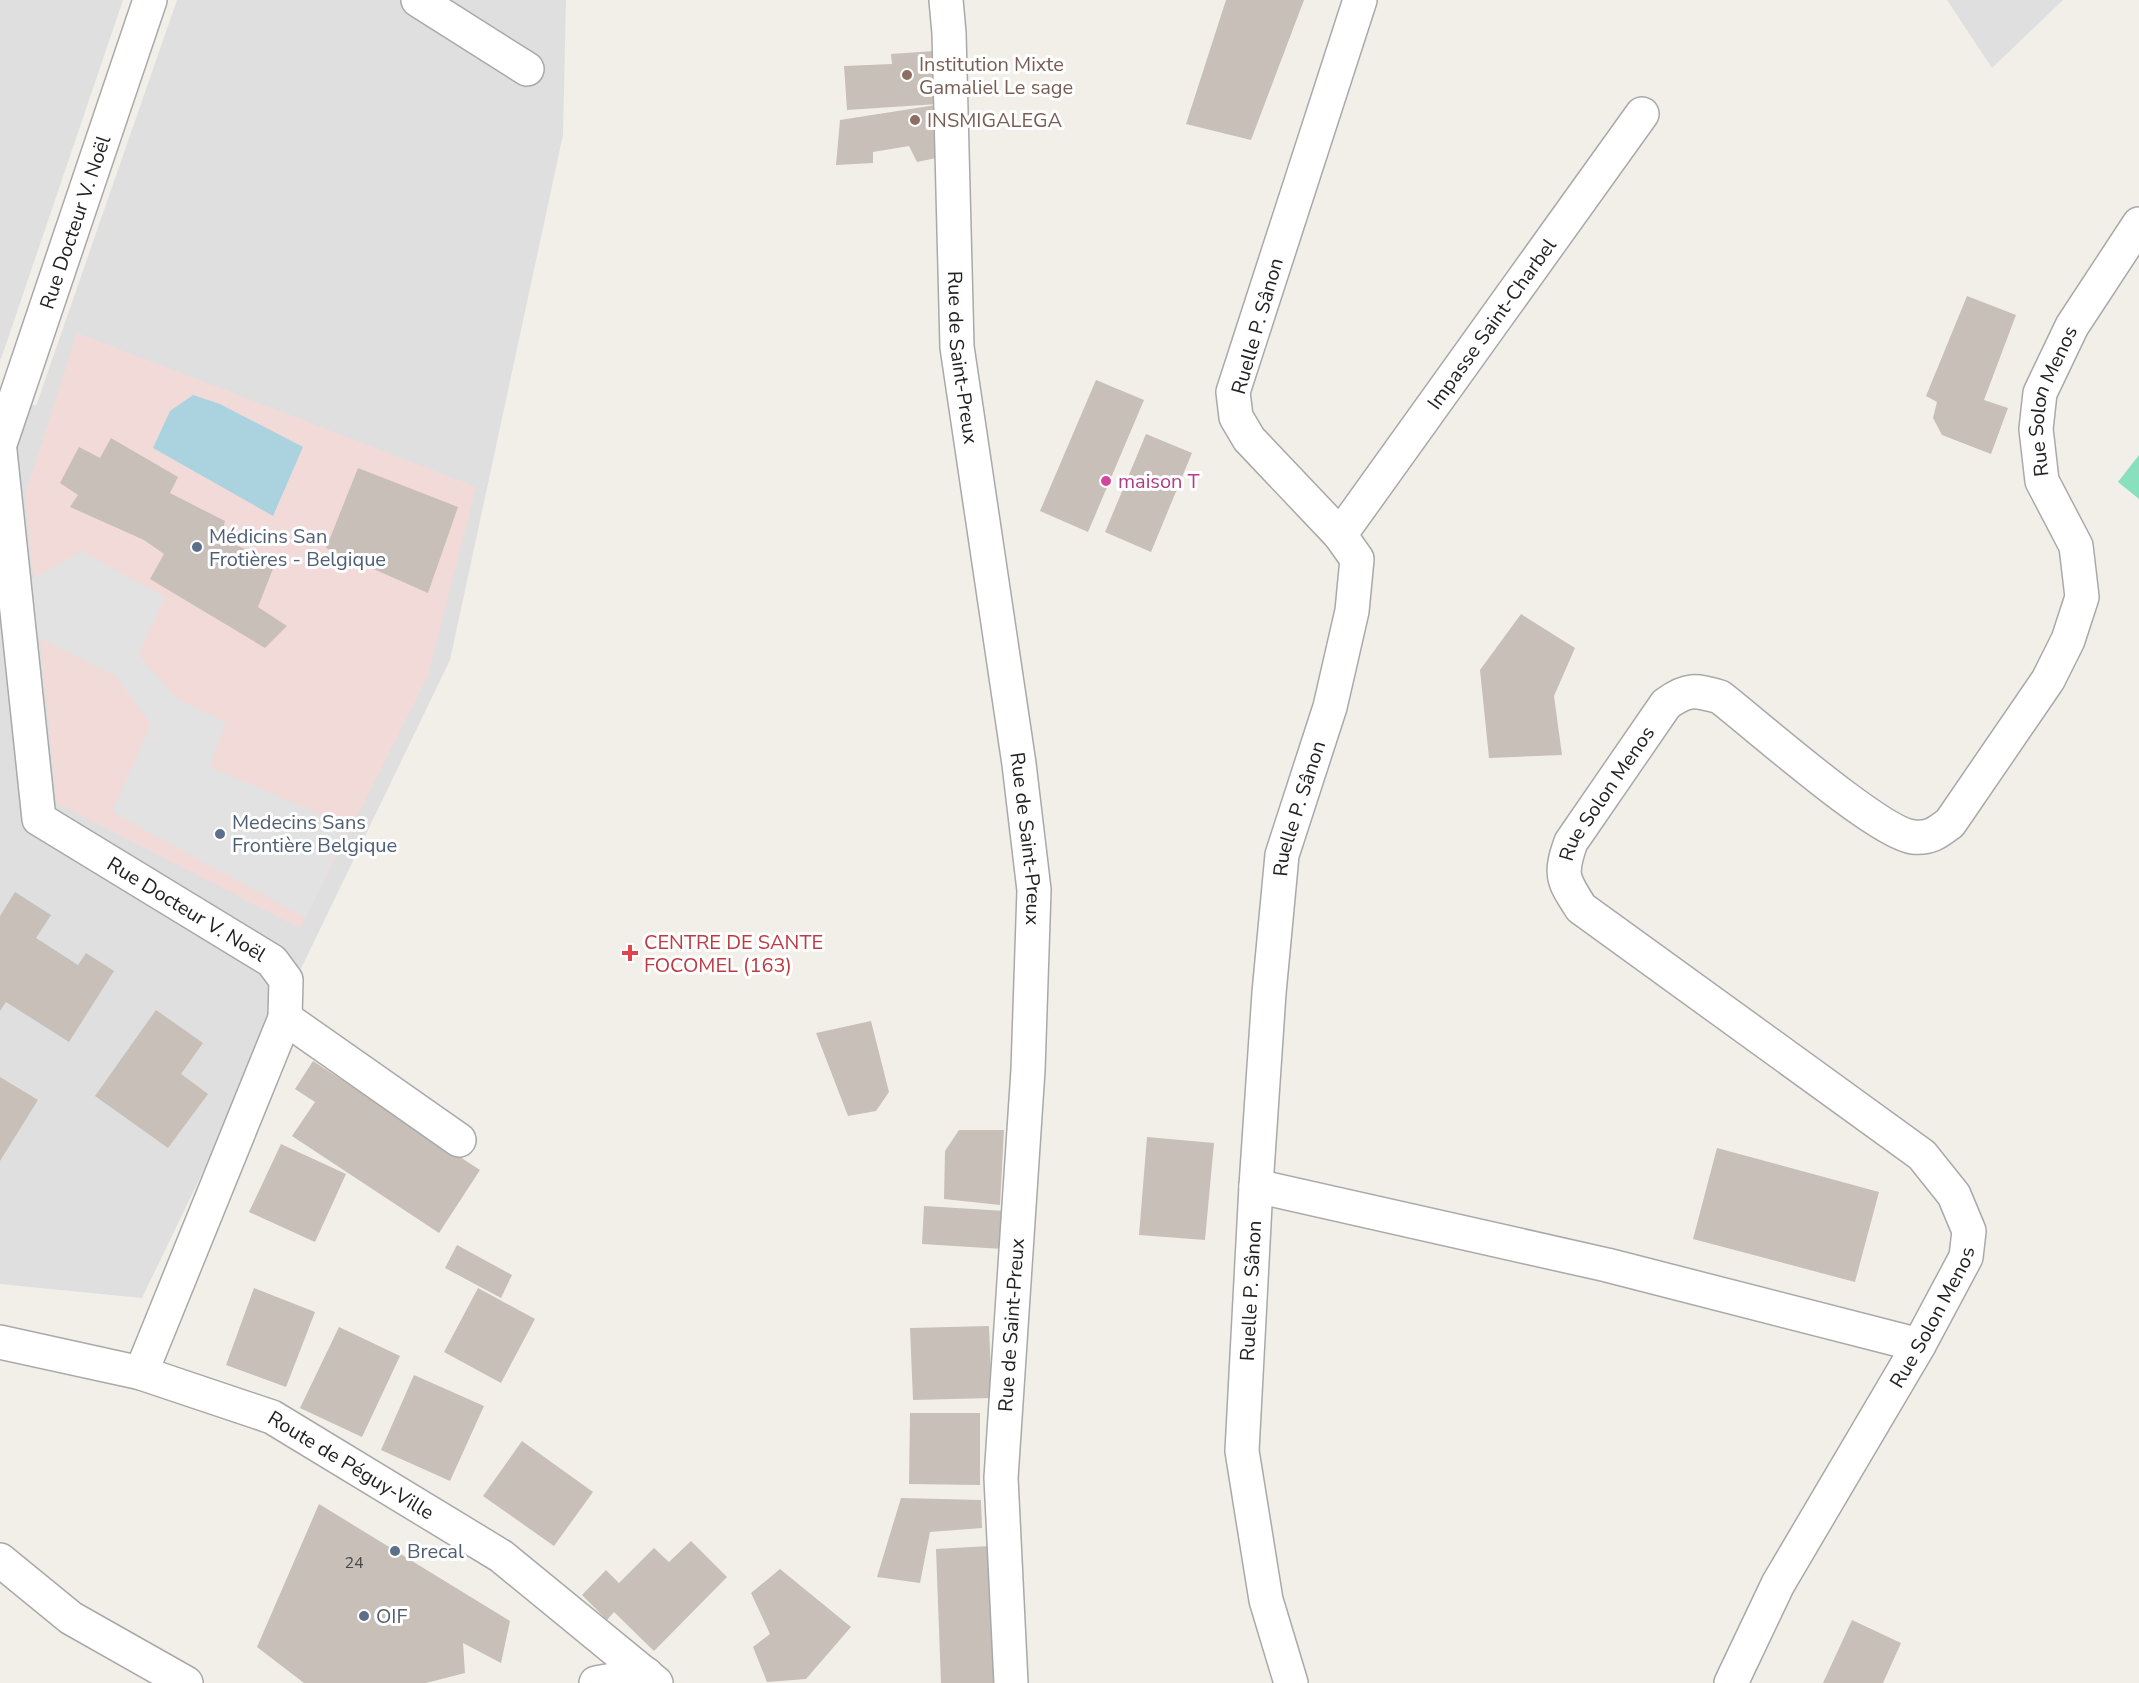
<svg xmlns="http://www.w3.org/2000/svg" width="2139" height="1683" viewBox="0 0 2139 1683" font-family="'Nunito Sans',sans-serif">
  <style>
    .residential { fill: #e0dfdf }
    .commercial { fill: #f2dad9 }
    .pitch { fill: #88e0be }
    .parking { fill: #e2e2e2 }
    .water { fill: #aad3df }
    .building { fill: #c7bfb8 }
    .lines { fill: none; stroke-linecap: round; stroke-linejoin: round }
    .minor-casing { stroke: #a9a9a9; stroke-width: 36 }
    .tertiary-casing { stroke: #a9a9a9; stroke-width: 36 }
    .minor { stroke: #fff; stroke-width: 33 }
    .tertiary { stroke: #fff; stroke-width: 33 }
    .education-dot { fill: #8d6e63; stroke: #fff; stroke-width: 2 }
    .hotel-dot { fill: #d1479c; stroke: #fff; stroke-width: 2 }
    .service-dot { fill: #5c6f8a; stroke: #fff; stroke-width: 2 }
    .health-dot { fill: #e0444e; stroke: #fff; stroke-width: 2 }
    .labels { text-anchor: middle; stroke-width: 6; stroke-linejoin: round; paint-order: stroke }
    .number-label { font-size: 16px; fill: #4b4948 }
    .education-label { font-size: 20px; fill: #785e54; stroke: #fff; text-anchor: start }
    .street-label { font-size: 20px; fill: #222; stroke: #fff }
    .hotel-label { font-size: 20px; fill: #b23c85; stroke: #fff; text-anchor: start }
    .service-label { font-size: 20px; fill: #4e5e75; stroke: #fff; text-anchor: start }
    .health-label { font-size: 20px; fill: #be3a42; stroke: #fff; text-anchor: start }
  </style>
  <rect width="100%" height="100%" fill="#f2efe9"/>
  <g class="residential">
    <polygon points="0,0 123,0 1,359 0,359"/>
    <polygon points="177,0 566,0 563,135 450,660 142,1298 0,1284 0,394 36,406"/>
    <polygon points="1947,0 2063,0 1992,68"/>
  </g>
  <polygon class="commercial" points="77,333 476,487 428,676 300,928 57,803 25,495"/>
  <polygon class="pitch" points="2139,455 2139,499 2118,482"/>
  <polygon class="parking" points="82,551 165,597 138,655 179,700 226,722 210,767 349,827 306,918 112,812 151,724 116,677 18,627 14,588"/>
  <polygon class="water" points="193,395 220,404 303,447 273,516 153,448 170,411"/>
  <g class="building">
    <polygon points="1226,0 1304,0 1251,140 1186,124"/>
    <polygon points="934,51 938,104 847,110 844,66 892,64 891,54"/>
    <polygon points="936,105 941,157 917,162 909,146 873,152 873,163 836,165 840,120"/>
    <polygon points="1967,296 2016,315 1984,400 2008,408 1991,454 1942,435 1933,418 1937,402 1926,396"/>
    <polygon points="1096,380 1144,400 1088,532 1040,511"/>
    <polygon points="1146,434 1192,453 1151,552 1105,532"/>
    <polygon points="111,438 178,477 170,493 225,521 220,539 276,561 258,607 287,626 265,648 150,579 164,554 144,540 70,507 78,495 60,483 79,447 100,458"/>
    <polygon points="358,468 458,507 428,593 326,548"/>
    <polygon points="1521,614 1575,648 1554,696 1562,755 1489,758 1480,670"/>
    <polygon points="15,892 51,915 36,938 78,965 86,953 114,971 69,1042 6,1002 0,1011 0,916"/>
    <polygon points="156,1010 203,1043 181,1074 208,1094 168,1148 95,1096"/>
    <polygon points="871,1021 889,1092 876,1111 848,1116 816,1033"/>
    <polygon points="313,1061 480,1170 439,1233 292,1136 315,1102 295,1089"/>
    <polygon points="0,1077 38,1100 0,1161"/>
    <polygon points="959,1130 1004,1130 1000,1205 944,1199 945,1151"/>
    <polygon points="1147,1137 1214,1143 1205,1240 1139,1235"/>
    <polygon points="281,1144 346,1174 315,1242 249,1212"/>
    <polygon points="1717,1148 1879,1192 1855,1282 1693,1239"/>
    <polygon points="924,1206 1005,1211 1003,1249 922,1244"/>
    <polygon points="457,1245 512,1275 501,1298 445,1268"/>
    <polygon points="254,1288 315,1312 286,1387 226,1365"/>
    <polygon points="478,1288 535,1319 501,1383 444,1352"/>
    <polygon points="989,1326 992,1398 913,1400 910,1328"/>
    <polygon points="339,1327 400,1356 362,1437 300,1408"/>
    <polygon points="414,1375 484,1406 450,1481 381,1450"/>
    <polygon points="910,1413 980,1413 980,1485 909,1484"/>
    <polygon points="522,1441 593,1492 554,1546 483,1496"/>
    <polygon points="901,1498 981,1500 982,1528 930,1532 920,1583 877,1577"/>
    <polygon points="319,1504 510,1621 501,1663 463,1643 465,1673 426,1683 304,1683 257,1647"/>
    <polygon points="691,1541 727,1577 654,1651 614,1612 607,1620 582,1595 606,1570 619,1583 654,1548 669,1562"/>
    <polygon points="989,1546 994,1683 941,1683 936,1549"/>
    <polygon points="780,1569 851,1627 806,1679 767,1682 753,1647 770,1634 751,1593"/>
    <polygon points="1852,1620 1901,1643 1883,1683 1823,1683"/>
  </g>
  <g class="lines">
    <g class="minor-casing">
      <g id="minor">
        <polyline points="418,0 527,69"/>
        <path id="s1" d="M946,0L949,33L957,347L1019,764L1034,890L1028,1070L1001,1478L1011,1683"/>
        <path id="s2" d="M0,444L150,0"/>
        <path id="s3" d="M0,451L39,819L272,961L286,980L285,1018L141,1373"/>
        <path id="s4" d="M1340,535L1642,114"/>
        <polyline points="285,1018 459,1140"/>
        <polyline points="1256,1186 1607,1265 1919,1345"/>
        <polyline points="0,1560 71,1618 186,1683"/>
        <polyline points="596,1683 646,1674"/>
        <path id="s5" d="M1291,1683L1266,1600L1242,1451L1256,1186L1269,993L1282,855L1330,707L1352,611L1357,559L1340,535L1249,439L1236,417L1233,392L1360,0"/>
      </g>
    </g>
    <g class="tertiary-casing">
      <g id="tertiary">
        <path id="s6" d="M0,1342L141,1373L272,1417L501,1556L656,1683"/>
        <path id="s7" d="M1731,1683L1778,1584L1919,1345L1966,1257L1969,1231L1954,1195L1922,1155L1581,908C1563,880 1559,875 1571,842L1666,704C1688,688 1695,690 1720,697C1755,724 1878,833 1913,837C1930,839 1938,832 1950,823L2048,680L2068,640L2082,597L2076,546L2042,481L2036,429L2040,393L2072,326L2139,224"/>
      </g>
    </g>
    <use href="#minor" class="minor"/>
    <use href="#tertiary" class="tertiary"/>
  </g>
  <g class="education-dot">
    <circle cx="907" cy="75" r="6"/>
    <circle cx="915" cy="120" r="6"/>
  </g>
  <circle class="hotel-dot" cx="1106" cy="481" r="6"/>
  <g class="service-dot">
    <circle cx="197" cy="547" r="6"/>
    <circle cx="220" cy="834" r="6"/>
    <circle cx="395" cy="1551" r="6"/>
    <circle cx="364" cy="1616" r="6"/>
  </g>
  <path class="health-dot" d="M627 944h6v6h6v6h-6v6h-6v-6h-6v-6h6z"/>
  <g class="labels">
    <g class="number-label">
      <text x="354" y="1568">24</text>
    </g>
    <g class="education-label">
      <text x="919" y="71">Institution Mixte<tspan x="919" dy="23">Gamaliel Le sage</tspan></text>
      <text x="927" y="127">INSMIGALEGA</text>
    </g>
    <g class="street-label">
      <text dy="7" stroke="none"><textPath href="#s2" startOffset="234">Rue Docteur V. Noël</textPath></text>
      <text dy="7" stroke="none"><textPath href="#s4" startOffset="260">Impasse Saint-Charbel</textPath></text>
      <text transform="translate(1257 326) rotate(-74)" y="7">Ruelle P. Sânon</text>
      <text dy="7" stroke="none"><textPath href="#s1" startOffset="358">Rue de Saint-Preux</textPath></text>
      <text dy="7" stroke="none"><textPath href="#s7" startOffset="2072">Rue Solon Menos</textPath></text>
      <text dy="7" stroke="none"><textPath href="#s7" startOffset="1155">Rue Solon Menos</textPath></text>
      <text dy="7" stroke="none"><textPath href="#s5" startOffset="884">Ruelle P. Sânon</textPath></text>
      <text dy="7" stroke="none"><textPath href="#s1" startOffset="844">Rue de Saint-Preux</textPath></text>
      <text dy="7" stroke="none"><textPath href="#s3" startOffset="543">Rue Docteur V. Noël</textPath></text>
      <text dy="7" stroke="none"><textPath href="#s5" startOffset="398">Ruelle P. Sânon</textPath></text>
      <text dy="7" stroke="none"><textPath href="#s7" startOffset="418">Rue Solon Menos</textPath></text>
      <text transform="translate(1011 1325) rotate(-86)" y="7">Rue de Saint-Preux</text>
      <text dy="7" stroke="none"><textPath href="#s6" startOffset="375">Route de Péguy-Ville</textPath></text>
    </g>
    <g class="hotel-label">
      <text x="1118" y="488">maison T</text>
    </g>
    <g class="service-label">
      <text x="209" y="543">Médicins San<tspan x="209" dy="23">Frotières - Belgique</tspan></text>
      <text x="232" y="829">Medecins Sans<tspan x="232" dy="23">Frontière Belgique</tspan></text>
      <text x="407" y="1558">Brecal</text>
      <text x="376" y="1623">OIF</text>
    </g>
    <g class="health-label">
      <text x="644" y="949">CENTRE DE SANTE<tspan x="644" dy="23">FOCOMEL (163)</tspan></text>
    </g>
  </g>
</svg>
